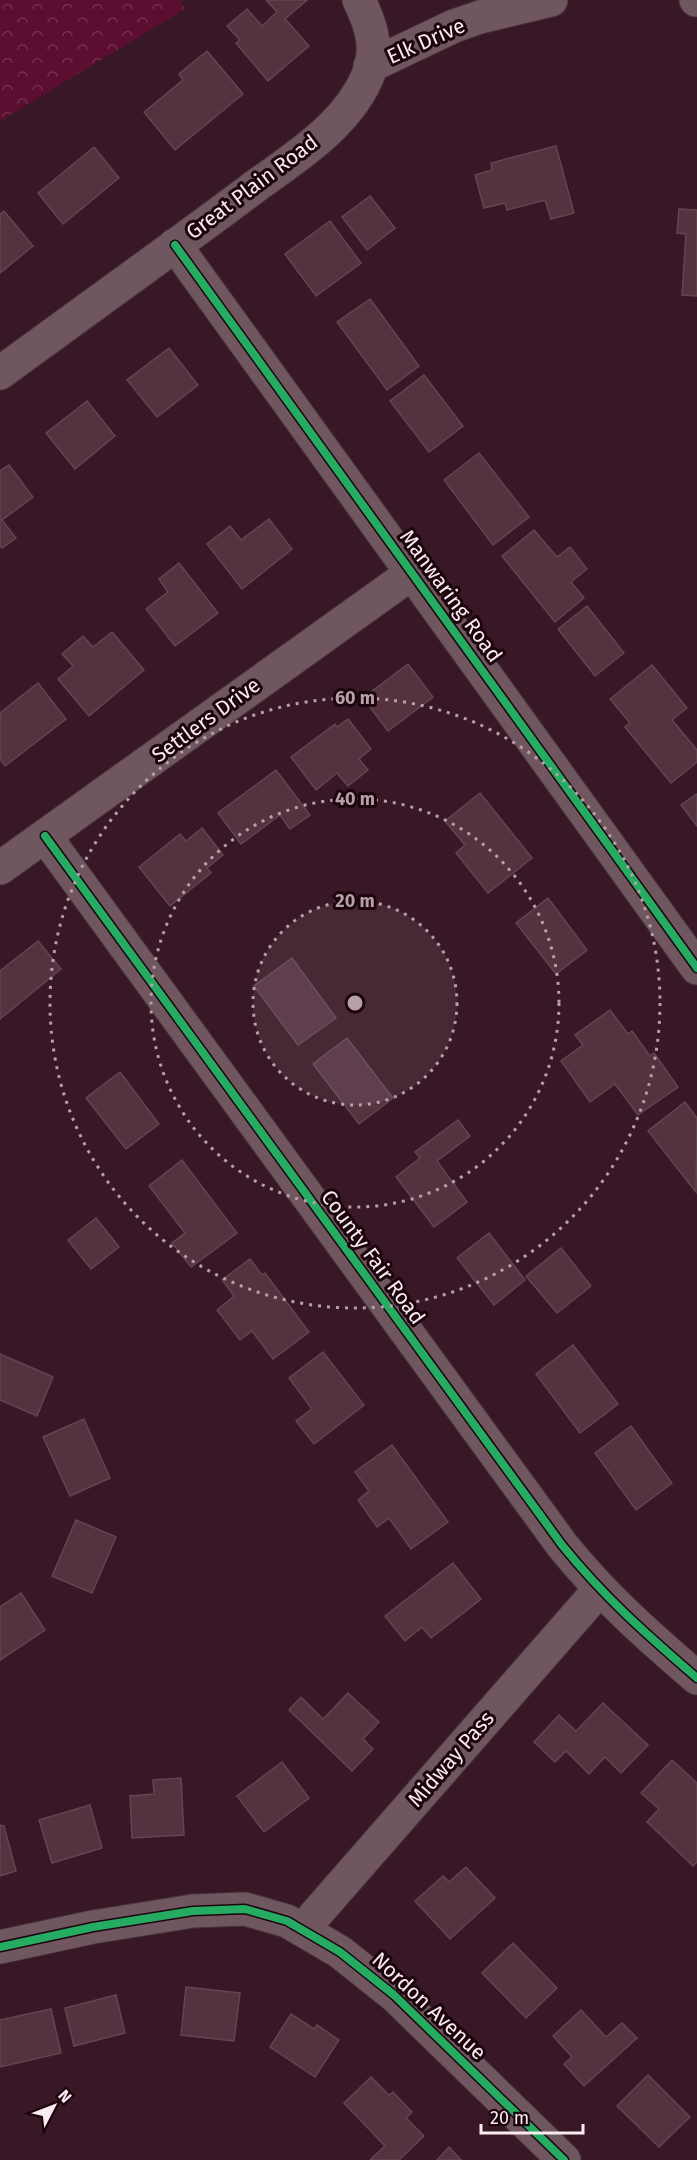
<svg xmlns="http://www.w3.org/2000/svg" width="697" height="2160" viewBox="0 0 697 2160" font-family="'Fira Sans',sans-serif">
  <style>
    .park { fill: url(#park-crowns) }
    .building { fill: #543240; stroke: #614650; stroke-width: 1.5 }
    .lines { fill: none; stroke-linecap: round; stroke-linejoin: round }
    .minor-casing { stroke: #48343c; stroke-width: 35 }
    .minor { stroke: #6f565f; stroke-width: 33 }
    .cycleway-casing { stroke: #1d050e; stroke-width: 11 }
    .cycleway { stroke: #26ab63; stroke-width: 8 }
    .ring { fill: none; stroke: #b6a1a9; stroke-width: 3; stroke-dasharray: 3 6 }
    .labels { text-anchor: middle; stroke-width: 6; stroke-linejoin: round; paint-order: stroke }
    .street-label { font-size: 21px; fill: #faebef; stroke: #1d050e }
    .centre { fill: #b6a1a9; stroke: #1d050e; stroke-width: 3 }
    .ring-label { font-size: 18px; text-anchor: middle; font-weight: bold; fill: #b6a1a9; stroke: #1d050e; stroke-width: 6; stroke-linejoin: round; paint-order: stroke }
  </style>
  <defs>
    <pattern id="park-crowns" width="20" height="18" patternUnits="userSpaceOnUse" patternTransform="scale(1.5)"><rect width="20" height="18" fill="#5b0e30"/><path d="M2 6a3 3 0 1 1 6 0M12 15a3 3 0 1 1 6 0" fill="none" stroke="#73314e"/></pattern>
  </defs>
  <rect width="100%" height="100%" fill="#381826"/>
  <polygon class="park" points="0,0 179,0 185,9 0,121"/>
  <g class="building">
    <polygon points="266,0 307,0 285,19 309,46 268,81 236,43 240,40 227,26 247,9 262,26 277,12"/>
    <polygon points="207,51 243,94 175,150 144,112 183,80 179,74"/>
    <polygon points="556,146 574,213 551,219 545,200 507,210 505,203 484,208 475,175 492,170 491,163"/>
    <polygon points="94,147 119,178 63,224 38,193"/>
    <polygon points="370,196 395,228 367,250 342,217"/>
    <polygon points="679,209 697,210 697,296 682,295 686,234 677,233"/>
    <polygon points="4,211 33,246 0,273 0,214"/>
    <polygon points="330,221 361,263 316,296 285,254"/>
    <polygon points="370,299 419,366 387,390 337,322"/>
    <polygon points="169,348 198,385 157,417 127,380"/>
    <polygon points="424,375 463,426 429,452 390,401"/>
    <polygon points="87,401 115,436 75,469 46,433"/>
    <polygon points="479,453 529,517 493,545 444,480"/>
    <polygon points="9,465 33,497 2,520 16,538 2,548 0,546 0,471"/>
    <polygon points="269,519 292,549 242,589 207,544 230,526 241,540"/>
    <polygon points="534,530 557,557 570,547 587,569 571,582 584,598 555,622 502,556"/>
    <polygon points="179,563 218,613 175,646 146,609 168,592 159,579"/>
    <polygon points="587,606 624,653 595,676 558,629"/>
    <polygon points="112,632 144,670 89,716 58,679 73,666 62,654 83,636 93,647"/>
    <polygon points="408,664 433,697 388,731 363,698"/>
    <polygon points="652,665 687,708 672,720 697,750 697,762 671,783 625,727 630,723 610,699"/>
    <polygon points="38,683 66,719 5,766 0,759 0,713"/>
    <polygon points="348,719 371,749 359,759 368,770 348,786 337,773 316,790 291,757 335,724 337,727"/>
    <polygon points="276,770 310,815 290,829 280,815 241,844 218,813"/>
    <polygon points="480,793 532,858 488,893 456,853 465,845 445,821"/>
    <polygon points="697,794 697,826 681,805"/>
    <polygon points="202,828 223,855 207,868 211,873 170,906 139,867 180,834 186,841"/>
    <polygon points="548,898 587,950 556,974 516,923"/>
    <polygon points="38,941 61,969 0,1019 0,971"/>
    <polygon points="292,958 336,1018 298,1045 254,986"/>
    <polygon points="610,1010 628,1034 632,1031 650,1056 654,1053 678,1087 638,1115 615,1084 590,1102 561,1061 583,1045 575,1035"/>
    <polygon points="347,1038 393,1098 359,1124 313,1064"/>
    <polygon points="120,1072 159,1124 126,1149 86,1098"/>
    <polygon points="685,1102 697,1118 696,1192 648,1131"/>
    <polygon points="458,1120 470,1136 437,1161 467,1202 434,1227 396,1177 420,1158 415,1152"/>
    <polygon points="182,1160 237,1233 191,1267 172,1243 185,1233 149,1186"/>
    <polygon points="96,1218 119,1247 91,1269 68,1240"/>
    <polygon points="489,1233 525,1280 494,1305 457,1258"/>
    <polygon points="561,1248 591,1286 557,1313 526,1276"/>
    <polygon points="250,1259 262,1275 265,1273 309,1332 273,1359 252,1331 240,1340 217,1310 234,1296 222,1280"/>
    <polygon points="573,1345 618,1404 580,1433 536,1374"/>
    <polygon points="323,1352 364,1405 314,1444 296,1421 312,1409 289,1378"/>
    <polygon points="0,1354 53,1377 37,1416 0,1400"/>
    <polygon points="84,1419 110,1478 70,1496 43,1437"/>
    <polygon points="631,1426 672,1483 636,1510 595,1453"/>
    <polygon points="392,1445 448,1522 411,1549 389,1518 377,1527 358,1500 369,1491 355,1472"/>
    <polygon points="76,1520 116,1537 92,1593 52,1576"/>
    <polygon points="453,1563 481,1599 431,1638 422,1627 405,1641 385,1616"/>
    <polygon points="21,1593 45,1630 0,1660 0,1607"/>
    <polygon points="348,1693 379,1722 363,1739 373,1749 352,1771 289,1710 301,1697 323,1719"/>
    <polygon points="603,1703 648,1745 621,1773 605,1757 589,1774 566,1751 555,1762 534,1742 559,1715 576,1731"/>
    <polygon points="672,1760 697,1783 697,1862 693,1866 647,1822 659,1809 641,1793"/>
    <polygon points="282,1762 309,1798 264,1832 237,1796"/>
    <polygon points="181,1778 184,1835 132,1838 130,1796 154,1794 153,1780"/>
    <polygon points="90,1805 102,1848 52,1863 39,1820"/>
    <polygon points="0,1825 4,1826 16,1871 0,1876"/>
    <polygon points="466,1867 495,1898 450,1939 415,1901 443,1876 449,1882"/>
    <polygon points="513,1943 557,1988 526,2018 482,1973"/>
    <polygon points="186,1987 240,1993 234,2041 181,2035"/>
    <polygon points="116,1995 125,2033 74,2046 65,2008"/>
    <polygon points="51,2009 61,2053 0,2067 0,2020"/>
    <polygon points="581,2010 606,2037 622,2023 637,2038 584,2086 564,2064 572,2057 553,2036"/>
    <polygon points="291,2014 314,2029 317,2025 339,2040 315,2077 270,2047"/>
    <polygon points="648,2075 690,2117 659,2147 617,2106"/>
    <polygon points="371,2077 389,2095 393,2092 412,2112 406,2118 424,2136 399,2160 370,2160 385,2146 344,2103"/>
    <polygon points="449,2147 461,2160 437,2160"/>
  </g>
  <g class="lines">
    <g class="minor-casing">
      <g id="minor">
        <polyline points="696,0 697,0"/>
        <polyline points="370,66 454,26 480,17 551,0"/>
        <polyline points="175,245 697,968"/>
        <path d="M0,373C60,329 120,285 180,242C206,223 232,204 257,185C299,155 352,121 370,70C378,44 370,23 359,0"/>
        <path d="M45,836L562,1545C604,1597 646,1634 697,1678"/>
        <polyline points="0,868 412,573"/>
        <polyline points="303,1929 599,1590"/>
        <polyline points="0,1947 93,1927 193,1911 245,1909 287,1921 340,1952 394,1995 564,2160"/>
      </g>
    </g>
    <use href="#minor" class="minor"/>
    <g class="cycleway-casing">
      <g id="cycleway">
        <polyline points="175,245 697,968"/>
        <path d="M45,836L562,1545C604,1597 646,1634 697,1678"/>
        <polyline points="0,1947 93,1927 193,1911 245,1909 287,1921 340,1952 394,1995 564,2160"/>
      </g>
    </g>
    <use href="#cycleway" class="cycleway"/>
  </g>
  <circle cx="355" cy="1003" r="102" fill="#b6a1a9" fill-opacity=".12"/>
  <g class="ring">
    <circle cx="355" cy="1003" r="102"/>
    <circle cx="355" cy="1003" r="204"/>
    <circle cx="355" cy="1003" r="305"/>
  </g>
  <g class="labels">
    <g class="street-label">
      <text transform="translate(426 41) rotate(-24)" y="7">Elk Drive</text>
      <text transform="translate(252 187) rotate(-37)" y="7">Great Plain Road</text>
      <text transform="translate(451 596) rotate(54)" y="7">Manwaring Road</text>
      <text transform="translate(206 720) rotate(-36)" y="7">Settlers Drive</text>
      <text transform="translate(373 1257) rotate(54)" y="7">County Fair Road</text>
      <text transform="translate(451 1759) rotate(-49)" y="7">Midway Pass</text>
      <text transform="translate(429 2006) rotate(43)" y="7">Nordon Avenue</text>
    </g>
  </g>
  <circle cx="355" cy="1003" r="9" class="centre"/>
  <g class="ring-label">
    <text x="355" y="704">60 m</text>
    <text x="355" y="805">40 m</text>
    <text x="355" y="907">20 m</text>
  </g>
  <g transform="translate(54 2106) rotate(48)" stroke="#1d050e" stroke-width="4.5" paint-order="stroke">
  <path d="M0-4.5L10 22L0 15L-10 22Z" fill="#faebef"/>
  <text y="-9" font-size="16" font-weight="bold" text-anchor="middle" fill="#faebef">N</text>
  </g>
  <path d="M481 2124v9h102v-9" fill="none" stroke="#faebef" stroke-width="3"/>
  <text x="490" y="2124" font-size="18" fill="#faebef" stroke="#1d050e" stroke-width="4.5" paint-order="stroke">20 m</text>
</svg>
